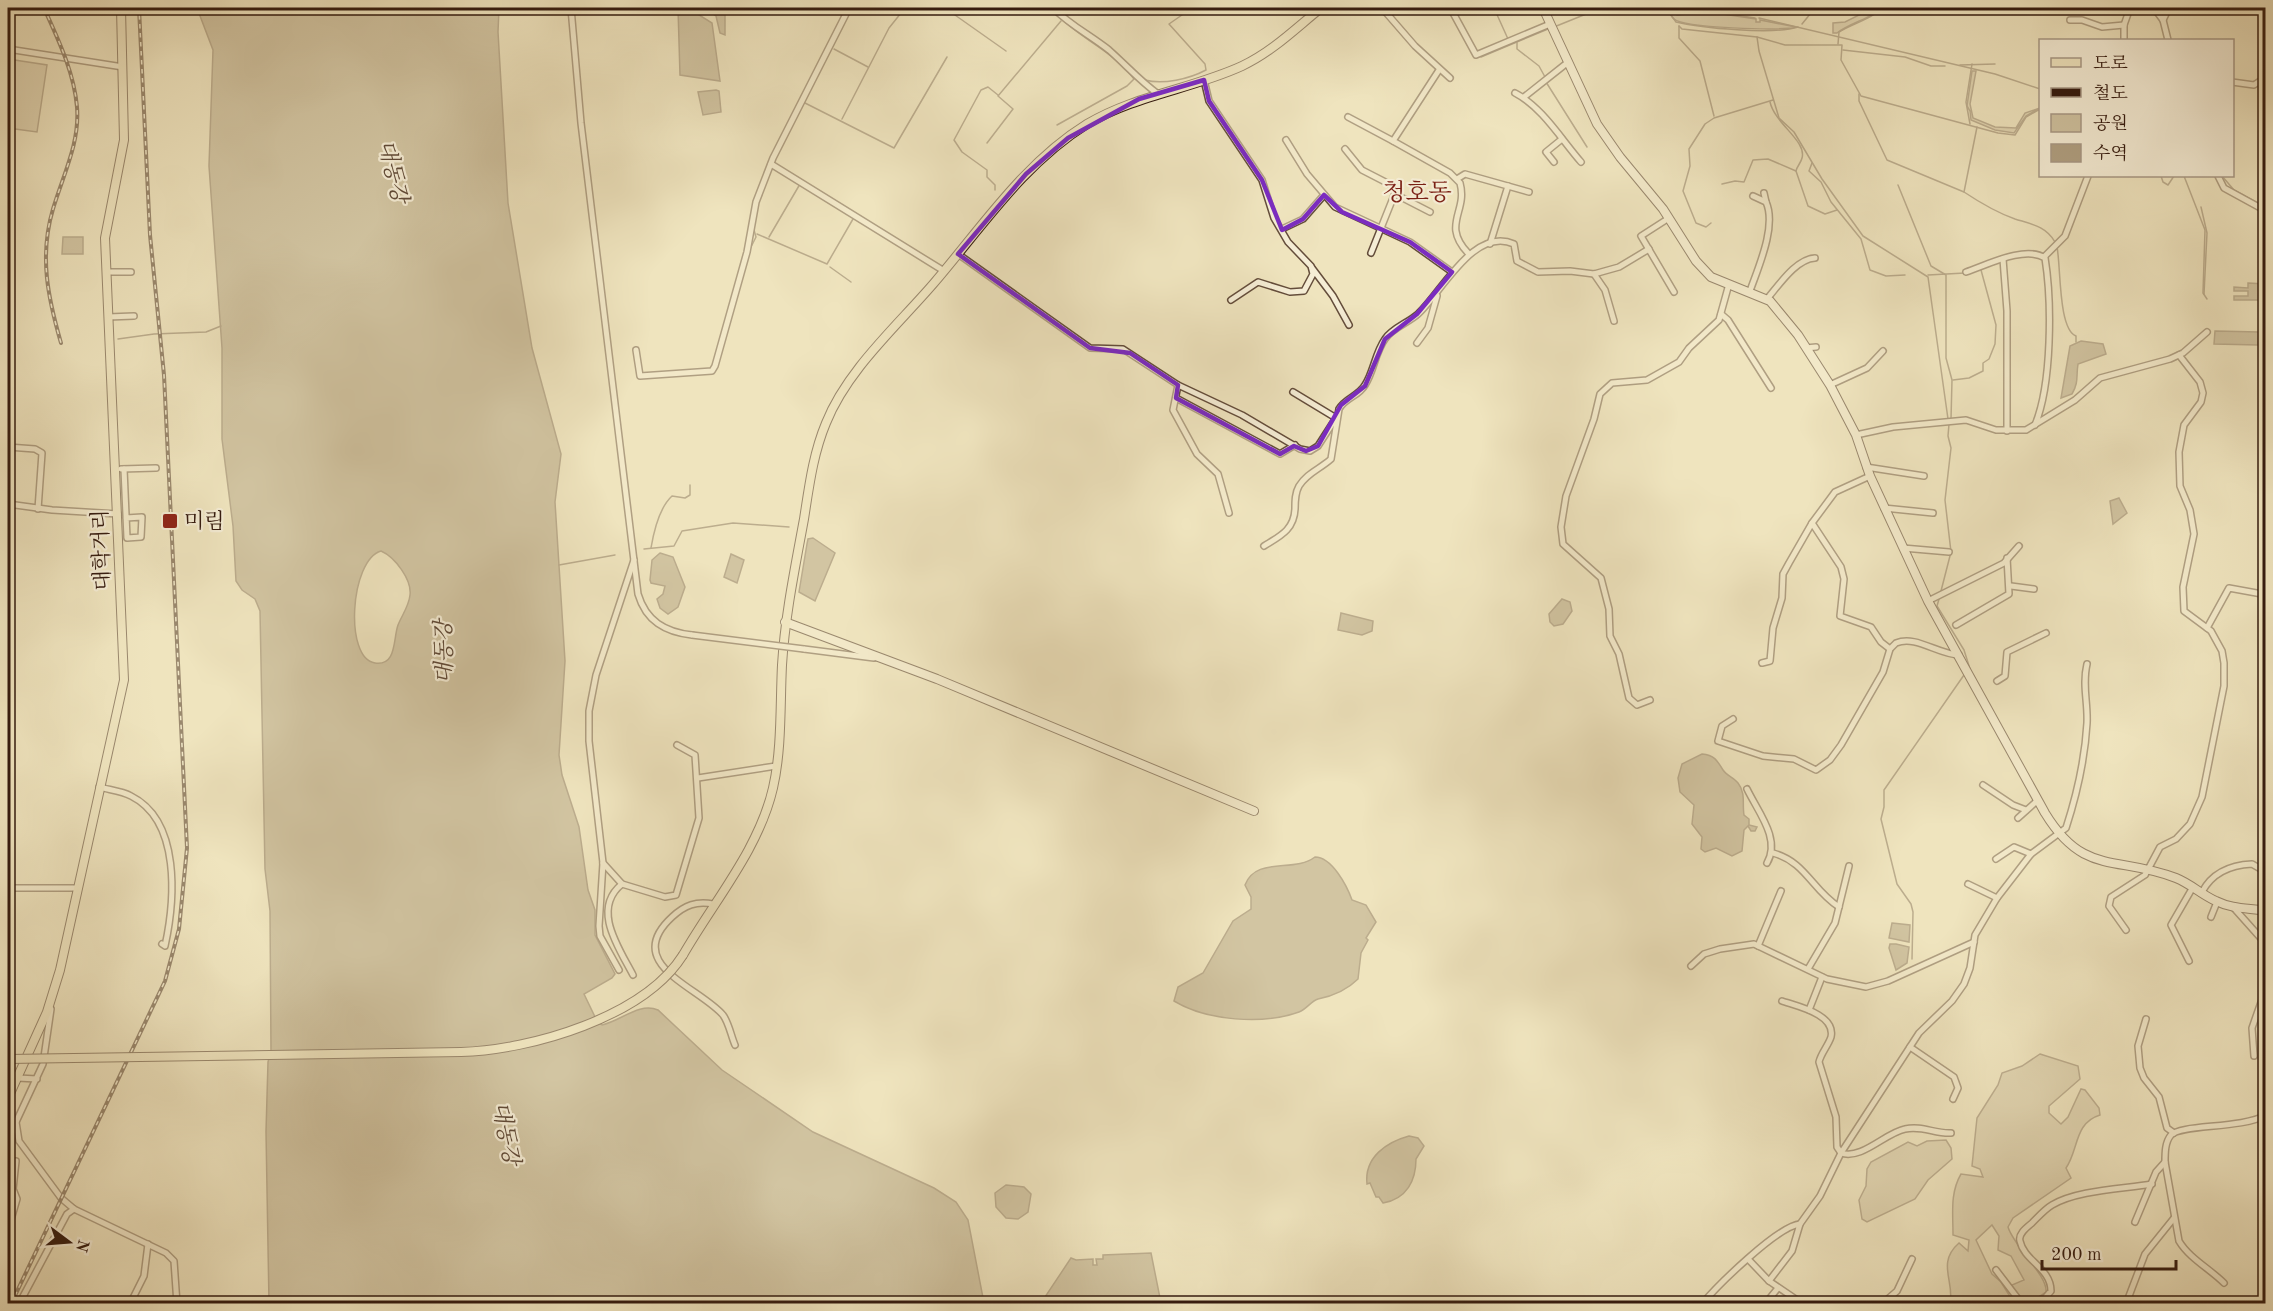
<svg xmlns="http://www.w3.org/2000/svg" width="2273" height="1311" viewBox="0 0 2273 1311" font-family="'Old Standard TT','Noto Serif KR',serif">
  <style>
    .green { fill: #cfc2a0; stroke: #826e58; stroke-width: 1.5 }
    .water { fill: #b0a082; stroke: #7f6b54; stroke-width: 1.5; fill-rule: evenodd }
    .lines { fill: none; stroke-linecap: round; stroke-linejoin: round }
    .stream { stroke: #7f6b54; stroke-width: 1.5 }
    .street-casing { stroke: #644d3b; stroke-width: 8 }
    .secondary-casing { stroke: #351b0f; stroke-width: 10 }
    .primary-casing { stroke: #351b0f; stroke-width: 10 }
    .street { stroke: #f5edd5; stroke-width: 5 }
    .secondary { stroke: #f5edd5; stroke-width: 8 }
    .primary { stroke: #efe4be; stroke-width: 8 }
    .rail-casing { stroke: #351b0f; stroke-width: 4 }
    .rail { stroke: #f5edd5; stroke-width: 1.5; stroke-dasharray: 4.5; stroke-linecap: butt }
    .street-bridge-casing { stroke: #644d3b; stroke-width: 8; stroke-linecap: butt }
    .primary-bridge-casing { stroke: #351b0f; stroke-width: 10; stroke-linecap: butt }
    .street-bridge { stroke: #f5edd5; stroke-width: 5 }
    .primary-bridge { stroke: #efe4be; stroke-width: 8 }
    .marked { fill: none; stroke: #7b2cbf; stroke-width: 4.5; stroke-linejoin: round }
    .poi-dot { fill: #8f2418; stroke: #f5edd5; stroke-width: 2 }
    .labels { text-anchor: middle; stroke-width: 4.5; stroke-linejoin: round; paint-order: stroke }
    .poi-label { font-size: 21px; fill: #351b0f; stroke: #f5edd5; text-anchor: start }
    .street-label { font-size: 21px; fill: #351b0f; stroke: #f5edd5 }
    .water-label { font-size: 22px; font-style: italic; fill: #604a37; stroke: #f5edd5 }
    .quarter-label { font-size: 24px; fill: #7a1f14; stroke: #f5edd5 }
  </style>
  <rect width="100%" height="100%" fill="#efe4be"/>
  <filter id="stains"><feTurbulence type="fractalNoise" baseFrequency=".00333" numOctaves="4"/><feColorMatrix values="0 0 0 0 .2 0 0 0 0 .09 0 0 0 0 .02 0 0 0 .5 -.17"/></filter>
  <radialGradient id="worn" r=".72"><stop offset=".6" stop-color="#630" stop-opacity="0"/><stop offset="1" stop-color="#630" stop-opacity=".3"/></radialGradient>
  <g class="green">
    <path d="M1667,8L1677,15L1709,12L1756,19V22H1760V20L1796,27C1780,31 1684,28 1674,19C1671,17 1669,11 1667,8Z"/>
    <path d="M1873,8H1880C1875,17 1849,23 1837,33H1833V23L1845,22Z"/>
    <polygon points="8,59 47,65 37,132 8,128"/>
    <polygon points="1972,71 1976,71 1970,104 1973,118 1995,127 2016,128 2025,113 2040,108 2026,116 2014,133 1995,130 1971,120 1970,111 1967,106"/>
    <path d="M2040,1054L2078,1066L2080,1079L2049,1106V1113L2061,1124L2068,1117L2081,1089L2085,1090L2099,1108L2100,1115C2074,1123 2079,1149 2066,1168L2071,1178L2013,1218L2008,1227C2014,1247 2048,1276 2046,1292L2037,1298L2023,1301L2011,1290L2012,1285L2024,1280L2011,1256L1998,1250L1999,1236L1992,1225L1976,1240L1992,1274L2001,1282L2014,1303H1950C1955,1282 1936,1263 1959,1243L1968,1251L1969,1240L1953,1235C1953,1212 1950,1193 1961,1174L1983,1177L1980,1169L1972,1166L1977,1118L1998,1085L2002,1073L2022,1066Z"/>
    <polygon points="1946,1140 1951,1148 1952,1159 1928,1180 1915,1199 1867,1222 1862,1219 1859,1200 1866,1186 1867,1169 1871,1162 1908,1142 1917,1146 1927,1141"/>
  </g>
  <g class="water">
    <path d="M197,8H499L498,32L508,203L532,348L561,454L555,502L565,661L559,755L562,775L579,827L588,890L595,910V935L615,974L612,978L584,994L597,1021L602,1025C621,1021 639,1002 658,1010L722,1070L813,1132L934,1188L956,1202L968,1220L984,1303H269L266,1132L268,1062L271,1050L270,911L265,869L260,611L255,599L242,590L236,581L233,526L222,439V348L209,166L213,50ZM381,551C395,557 412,580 410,595C409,606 402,615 398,625C393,639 397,666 375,663C344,659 350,560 381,551Z"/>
    <polygon points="678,8 688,8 712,23 720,81 680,75"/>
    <polygon points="704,8 725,8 725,35 720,33 716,16"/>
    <polygon points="716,90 719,91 721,112 703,115 698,92"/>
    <polygon points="63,237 83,237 83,254 62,254"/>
    <polygon points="2248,283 2265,284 2265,300 2234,300 2234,296 2248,296 2248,291 2234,291 2234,287 2248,288"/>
    <polygon points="2215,331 2259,332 2258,345 2214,344"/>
    <path d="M2081,341L2103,344L2106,354L2078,364C2076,376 2079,382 2072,394L2061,398L2070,346Z"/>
    <polygon points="2119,498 2127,513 2113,524 2110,501"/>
    <polygon points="813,538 835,553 815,601 799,592 807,544 808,539"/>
    <polygon points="660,553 673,557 685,587 678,607 668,614 660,608 657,599 663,594 665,586 651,583 650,580 652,560"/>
    <polygon points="731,554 744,560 737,583 724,577"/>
    <polygon points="1562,599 1570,602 1572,611 1563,624 1554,626 1550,622 1549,614"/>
    <polygon points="1341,613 1373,621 1372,631 1362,635 1338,630"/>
    <path d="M1702,754C1714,755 1717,760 1723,770C1726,775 1734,778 1738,783C1746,793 1742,804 1744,815L1749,819V825L1757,827L1755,831H1751L1748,826L1744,830L1742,851L1732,856L1716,848L1705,852L1701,849L1702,837L1692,824L1694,805L1680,792L1678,778L1682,764Z"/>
    <path d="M1315,857C1332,857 1347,886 1352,900L1366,905L1376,922L1366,938L1368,940L1361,953L1358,979C1347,990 1333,996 1318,999C1311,1001 1307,1009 1299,1012C1263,1025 1207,1021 1174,1001L1178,987L1203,973L1233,921L1251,909V897L1245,885C1256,856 1294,873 1315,857Z"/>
    <polygon points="1892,923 1910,925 1909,942 1889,938"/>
    <polygon points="1896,944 1909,947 1907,963 1896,970 1889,948 1890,944"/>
    <path d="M1409,1136L1418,1138L1424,1146L1416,1159C1416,1180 1407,1199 1383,1203L1379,1197H1376L1370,1183L1367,1184C1364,1157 1387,1142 1409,1136Z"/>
    <polygon points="1006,1185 1024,1187 1031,1194 1028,1212 1018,1219 1006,1218 996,1207 995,1193"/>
    <polygon points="1151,1253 1161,1303 1041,1303 1071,1258 1076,1260 1093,1259 1093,1265 1097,1265 1096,1259 1103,1259 1103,1255"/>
  </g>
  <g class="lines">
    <g class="stream">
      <polyline points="945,8 1006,51"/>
      <polyline points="1494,8 1508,39"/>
      <path d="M1666,8L1676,22C1701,28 1774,35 1798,27"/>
      <polyline points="1689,8 1755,18"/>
      <path d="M1054,12C1078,38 1113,50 1134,79L1127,86L1057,125"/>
      <polyline points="1292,14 1302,8"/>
      <polyline points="1759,18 1995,74 2040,89"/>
      <polyline points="1802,24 1815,8"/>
      <polyline points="1679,26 1682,29 1757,37 1785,45 1842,45 1841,60 1861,96 1998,133 2015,135 2026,117 2040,109"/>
      <polyline points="1679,26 1679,38 1700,61 1714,116"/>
      <polyline points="1554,27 1601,8"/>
      <polyline points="1757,37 1759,51 1779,118 1794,132 1822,179 1863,236 1928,277 1948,419"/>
      <polyline points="1517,42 1517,49 1539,66 1545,77"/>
      <path d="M1838,44L1839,32C1850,25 1876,17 1881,8"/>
      <polyline points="834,49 868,67"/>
      <polyline points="1843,50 1905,57 1931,66 1945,66"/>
      <polyline points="1481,57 1548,29"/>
      <polyline points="1960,65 1995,64"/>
      <path d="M1145,80C1163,85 1189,79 1206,70L1205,64L1169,24L1192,8"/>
      <polyline points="1546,82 1587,147"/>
      <polyline points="1859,94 1859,101 1887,160 1964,192"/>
      <path d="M1770,102C1775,124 1807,141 1802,158C1801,163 1797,166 1796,171"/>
      <polyline points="805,103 894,148 947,57"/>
      <polyline points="842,119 889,28 905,8"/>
      <polyline points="1970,124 1966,102 1972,64"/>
      <path d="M1977,127L1964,192C1979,202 1998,213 2015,219C2031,224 2046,226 2055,242"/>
      <polyline points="987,143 1013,109 998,96 1061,21"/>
      <polyline points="1812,163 1809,171 1821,182 1831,202 1861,239 1870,270 1886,276 1905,275"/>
      <polyline points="2161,176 2163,182 2168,185 2174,176"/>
      <polyline points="2184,176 2205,230 2203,293 2207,299"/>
      <polyline points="2222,176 2234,190 2265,207"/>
      <polyline points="1722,184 1735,181 1744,182 1753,160 1768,159 1796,171 1808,206 1825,214 1837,210"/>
      <polyline points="1898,185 1931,266 1946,275 1946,358 1952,380 1951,419"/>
      <polyline points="995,190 995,185 987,177 987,170 962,152 954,140 981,90 988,87 998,95"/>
      <polyline points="2201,207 2207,233 2204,294"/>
      <polyline points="1711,223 1706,227 1696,223 1683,191 1690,166 1689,149 1705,124 1714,118 1773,100"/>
      <polyline points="757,234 827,264 853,219"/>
      <polyline points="769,237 800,184"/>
      <path d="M2057,247C2061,266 2058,329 2076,336V342"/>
      <polyline points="750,249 756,237 754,230"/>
      <polyline points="830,267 851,282"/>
      <polyline points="1928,275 1965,273"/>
      <polyline points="118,339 154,334 206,332 221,326"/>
      <polyline points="1953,380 1969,378 1983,371 1983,363 1989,359 1995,344 1996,325 1981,270"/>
      <path d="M651,548C654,530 659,508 672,496L685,498L690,495V485"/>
      <polyline points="644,549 674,546 682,531 733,523 789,527"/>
      <polyline points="559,565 615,555"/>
      <polyline points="1941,591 1951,552 1945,500 1951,448 1948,436 1949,424"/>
      <polyline points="1939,599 1937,606 1964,650 1970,669"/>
      <polyline points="1912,959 1913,912 1911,904 1897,884 1881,819 1884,807 1884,790 1964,675"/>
    </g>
    <g class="street-casing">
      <g id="street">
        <path d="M571,8L581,123L638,594C646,621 665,632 692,635"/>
        <path d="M1053,8C1070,25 1090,35 1109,50C1126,65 1140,81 1158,94"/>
        <polyline points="1382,8 1415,46 1450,78"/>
        <polyline points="2154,8 2163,20 2168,40"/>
        <polyline points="1452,11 1476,55 1550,24"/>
        <polyline points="2070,20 2082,20 2102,27 2124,25"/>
        <polyline points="2163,20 2169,8"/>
        <polyline points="2124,40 2124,25 2130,8"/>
        <polyline points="8,49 123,67"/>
        <path d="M1439,70L1393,141L1450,173L1460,183C1468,212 1441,224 1468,253"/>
        <polyline points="1204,80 1209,101 1262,180 1274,218 1288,242 1311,266 1313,274 1304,291 1290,292 1258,282 1231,300"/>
        <polyline points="2232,82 2254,85 2266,77"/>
        <path d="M1515,93C1542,107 1561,139 1581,162"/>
        <polyline points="1524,97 1567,63"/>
        <polyline points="1348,117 1393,141"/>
        <polyline points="1286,140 1307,174 1335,207 1410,242 1452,272"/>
        <polyline points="1345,149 1362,170 1397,188 1371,253"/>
        <polyline points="1554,162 1546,152 1562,139"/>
        <polyline points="771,164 944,271"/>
        <polyline points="2218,176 2224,188 2266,211"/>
        <polyline points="1457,179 1465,174 1529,192"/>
        <polyline points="1764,193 1766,202"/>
        <polyline points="1395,194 1430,212"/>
        <polyline points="1669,218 1641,236 1674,292"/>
        <polyline points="1282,229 1303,219 1324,195"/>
        <polyline points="1490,244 1508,186"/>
        <polyline points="958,254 1090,348 1123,349 1178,385 1173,410 1197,454 1218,474 1229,513"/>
        <polyline points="2044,257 2065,236 2088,176"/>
        <polyline points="2003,259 2007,311 2007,431"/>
        <polyline points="1312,268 1333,296 1349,325"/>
        <polyline points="106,272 131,272"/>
        <path d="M1966,272C1987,265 2025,245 2045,258C2052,302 2052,384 2035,425"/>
        <polyline points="1594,274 1605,290 1614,321"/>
        <path d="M1750,291C1758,268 1777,226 1766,202L1753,196"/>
        <path d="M1767,299C1779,285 1796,259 1815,258"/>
        <polyline points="1721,314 1728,320 1771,388"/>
        <polyline points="108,317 134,316"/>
        <polyline points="1417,343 1428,328 1437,296"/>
        <polyline points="1806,348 1816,347"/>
        <polyline points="636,350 640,376 712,371 715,366 747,252 756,202 773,158 849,8"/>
        <polyline points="1178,385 1242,415 1300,449 1310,451 1318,446 1336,418 1293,392"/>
        <polyline points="1830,385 1867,368 1883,351"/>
        <polyline points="1176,398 1280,454 1295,445"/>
        <polyline points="1856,435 1893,427 1966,420 1996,430 2026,430 2075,400 2100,378 2170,359 2183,353 2207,332"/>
        <polyline points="8,447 35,449 42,453 38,509"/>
        <polyline points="1866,467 1924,476"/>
        <polyline points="121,469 156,468"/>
        <polyline points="124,469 127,538 141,537 142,517 126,518"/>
        <polyline points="8,504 52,510 118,514"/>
        <polyline points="1884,508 1933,513"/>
        <polyline points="1812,523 1841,567 1844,579 1840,616 1871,627 1881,642 1890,649"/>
        <path d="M1264,546C1280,536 1294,530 1295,509C1295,501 1295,493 1299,486C1307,473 1320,469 1331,459L1339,409C1345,398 1359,396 1365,385C1374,371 1375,353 1385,339C1392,328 1408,323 1418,314C1442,292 1474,226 1514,244L1517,261L1538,272L1570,271L1594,274L1619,267L1649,249"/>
        <polyline points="1903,548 1949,552"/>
        <polyline points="2011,586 2034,589"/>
        <polyline points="1928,601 2004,563 2019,546"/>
        <polyline points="1956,625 2009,594 2007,558"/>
        <polyline points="2207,628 2229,588 2262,594"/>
        <polyline points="804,649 874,658"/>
        <polyline points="1762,663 1770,661 1773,628 1782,598 1783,574 1789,563 1812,523 1835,492 1870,476"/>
        <polyline points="1997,681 2005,676 2007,652 2046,633"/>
        <polyline points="1650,700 1637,705 1629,698 1619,654 1610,636 1609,609 1601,578 1563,544 1561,527 1566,496 1594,419 1600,394 1612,383 1647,380 1679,362 1689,348 1719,320 1729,284"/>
        <path d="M1733,719L1722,726L1718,741L1763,756L1794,759L1816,770L1830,760L1841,745L1883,672L1890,649L1896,643C1916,635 1937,654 1959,655"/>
        <polyline points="698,778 776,766"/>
        <polyline points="1983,785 2013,805 2026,810"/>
        <path d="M99,787C110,790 122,791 131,796C181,821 175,900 165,946L162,944"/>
        <path d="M1747,789C1758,812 1781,839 1767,863"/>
        <polyline points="2018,818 2038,800"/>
        <path d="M1773,853C1806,862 1812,890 1839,907"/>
        <polyline points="1996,859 2014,847 2031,854"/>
        <polyline points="603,863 622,884 665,897 676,895 699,818 695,755 677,745"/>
        <path d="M622,884C591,909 619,948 633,975"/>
        <polyline points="1968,884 1997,898"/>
        <polyline points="8,888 77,888"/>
        <path d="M2202,892C2212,873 2231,865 2252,864L2266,872"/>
        <path d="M713,904C696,901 685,905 672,917C621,964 699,987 723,1015C729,1023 731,1036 735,1045"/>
        <polyline points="2233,907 2266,944"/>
        <polyline points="2211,917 2217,902"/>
        <polyline points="2126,930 2109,906 2111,897 2145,875 2160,847 2176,839 2190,824 2202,797 2224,686 2224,663 2222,651 2211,631 2184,611 2183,587 2194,534 2190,510 2180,486 2179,452 2184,425 2201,402 2203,393 2200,382 2179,355"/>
        <polyline points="1758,946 1781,891"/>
        <polyline points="2189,961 2171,925 2193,887"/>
        <polyline points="1691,966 1704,954 1720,949 1754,944 1827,979 1866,987 1888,981 1974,942"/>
        <polyline points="1808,969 1835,923 1849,866"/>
        <polyline points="619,970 600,936 599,926 603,863 589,741 589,711 596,675 634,560"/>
        <path d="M1782,1001C1796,1006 1836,1014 1831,1037C1828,1046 1821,1053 1819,1062L1836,1117L1837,1147L1841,1153C1862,1160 1885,1133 1905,1129C1922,1125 1935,1134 1951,1133"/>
        <polyline points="51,1009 43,1064 16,1122 19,1141 61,1198 74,1209 166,1253 174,1261 177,1304"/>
        <polyline points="1809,1010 1822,977"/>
        <polyline points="2146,1019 2138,1046 2140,1068 2144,1078 2159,1097 2167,1128 2174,1133"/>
        <polyline points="1910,1047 1954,1077 1958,1088 1953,1099"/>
        <polyline points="2254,1056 2252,1028 2266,988"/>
        <polyline points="18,1078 37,1079"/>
        <polyline points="8,1118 16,1122"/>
        <polyline points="2135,1222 2156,1172 2165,1162"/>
        <path d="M1800,1224L1820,1196L1841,1153L1919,1033L1952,1001L1964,984L1970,968L1975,935L1997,898L2031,854L2066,828C2077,794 2085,758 2087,723C2088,702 2082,685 2087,664"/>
        <polyline points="8,1230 17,1199 13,1189 16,1161"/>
        <polyline points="1748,1259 1769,1281 1803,1304"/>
        <polyline points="1996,1270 2022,1304"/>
        <path d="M2224,1283C2210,1269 2189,1258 2179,1241L2165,1162C2165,1153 2165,1142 2171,1135C2181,1124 2242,1129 2266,1115"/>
        <polyline points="19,1304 67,1214 74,1209"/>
        <polyline points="130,1304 144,1276 148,1244"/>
        <path d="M1702,1304C1718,1285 1778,1226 1800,1224L1792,1251L1769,1281"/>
        <polyline points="1765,1304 1778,1288"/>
        <polyline points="1882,1304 1897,1291 1912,1259"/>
        <path d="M2027,1304L2045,1298L2051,1291C2051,1268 2024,1261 2020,1241C2018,1234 2026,1228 2032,1223C2038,1217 2045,1209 2052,1205C2077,1190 2123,1189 2152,1184"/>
        <polyline points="2126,1304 2145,1254 2174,1218"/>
      </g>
    </g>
    <g class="secondary-casing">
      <g id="secondary">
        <path d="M1543,8L1597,124L1620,157L1663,209L1696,261L1711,277L1770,301L1798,335L1830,385L1856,435L1870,476L1928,601L2045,813C2084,877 2117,855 2176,878C2191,884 2202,895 2216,901C2232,909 2249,908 2266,911"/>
        <polyline points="785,622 937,679 1254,811"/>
      </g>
    </g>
    <g class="primary-casing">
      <g id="primary">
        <path d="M683,955C714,901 759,849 773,788C782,749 780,705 782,665C785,616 795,568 804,519C809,487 813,454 826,423C847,370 897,326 934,283C982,227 1024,163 1087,124C1136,95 1192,89 1242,66C1272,52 1296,28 1321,8"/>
        <polyline points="8,1098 47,1012 60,970 124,680 105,238 124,140 121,8"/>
      </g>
    </g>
    <use href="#street" class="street"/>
    <use href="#secondary" class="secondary"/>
    <use href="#primary" class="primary"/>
    <g class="rail-casing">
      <g id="rail">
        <path d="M44,8C58,39 74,72 77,107C80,143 63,175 53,209C39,256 48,298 61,343"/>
        <polyline points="11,1304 165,981 179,929 187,848 164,375 150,235 139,8"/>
      </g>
    </g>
    <use href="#rail" class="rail"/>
    <g class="street-bridge-casing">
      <polyline id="street-bridge" points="692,635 804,649"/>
    </g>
    <g class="primary-bridge-casing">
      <path id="primary-bridge" d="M8,1059L461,1052C531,1050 644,1017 683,955"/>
    </g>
    <use href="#street-bridge" class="street-bridge"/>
    <use href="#primary-bridge" class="primary-bridge"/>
  </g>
  <path d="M0 0H2273V1311H0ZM1204,80L1209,101L1262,180L1282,230L1303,219L1324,195L1342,212L1410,242L1452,272L1417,314L1385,339L1365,386L1341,405L1318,446L1306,451L1294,446L1280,454L1176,398L1178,385L1130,353L1090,348L958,254L1026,174L1068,138L1139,99Z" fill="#efe4be" fill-opacity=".55" fill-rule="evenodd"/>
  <path class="marked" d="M1204,80L1209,101L1262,180L1282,230L1303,219L1324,195L1342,212L1410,242L1452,272L1417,314L1385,339L1365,386L1341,405L1318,446L1306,451L1294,446L1280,454L1176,398L1178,385L1130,353L1090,348L958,254L1026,174L1068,138L1139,99Z"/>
  <rect class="poi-dot" x="162" y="513" width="16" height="16" rx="3"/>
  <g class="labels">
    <g class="poi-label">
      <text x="184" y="528">미림</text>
    </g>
    <g class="street-label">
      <text transform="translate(101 550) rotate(-92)" y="7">대학거리</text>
    </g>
    <g class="water-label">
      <text transform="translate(394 171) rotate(76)" y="8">대동강</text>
      <text transform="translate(443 652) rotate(-91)" y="8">대동강</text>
      <text transform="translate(507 1133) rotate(79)" y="8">대동강</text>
    </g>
    <g class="quarter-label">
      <text x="1417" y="200">청호동</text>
    </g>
  </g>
  <rect width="2273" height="1311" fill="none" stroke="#efe4be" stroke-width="30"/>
  <rect x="9" y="9" width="2255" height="1293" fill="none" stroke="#351b0f" stroke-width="3"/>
  <rect x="15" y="15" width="2243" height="1281" fill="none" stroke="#351b0f" stroke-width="1.5"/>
  <rect x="2039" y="39" width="195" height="138" fill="#f5edd5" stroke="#a89986" stroke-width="1.5"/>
  <rect x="2051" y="58" width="30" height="9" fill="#efe4be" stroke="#a89986" stroke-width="1.5"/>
  <text x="2093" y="69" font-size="18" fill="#351b0f">도로</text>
  <rect x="2051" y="88" width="30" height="9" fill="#351b0f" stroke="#a89986" stroke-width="1.5"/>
  <text x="2093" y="99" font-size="18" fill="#351b0f">철도</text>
  <rect x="2051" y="114" width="30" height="18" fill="#cfc2a0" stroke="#a89986" stroke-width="1.5"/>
  <text x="2093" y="129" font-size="18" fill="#351b0f">공원</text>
  <rect x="2051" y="144" width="30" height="18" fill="#b0a082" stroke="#a89986" stroke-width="1.5"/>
  <text x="2093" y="159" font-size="18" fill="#351b0f">수역</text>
  <g transform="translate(69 1242) rotate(106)" stroke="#f5edd5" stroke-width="4.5" paint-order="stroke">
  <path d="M0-4.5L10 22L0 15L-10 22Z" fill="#351b0f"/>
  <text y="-9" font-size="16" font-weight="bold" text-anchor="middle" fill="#351b0f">N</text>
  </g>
  <path d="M2042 1260v9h134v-9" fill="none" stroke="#351b0f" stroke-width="3"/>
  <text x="2051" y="1260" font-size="18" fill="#351b0f" stroke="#f5edd5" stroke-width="4.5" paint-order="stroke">200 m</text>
  <rect width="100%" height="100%" filter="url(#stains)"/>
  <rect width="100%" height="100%" fill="url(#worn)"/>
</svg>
